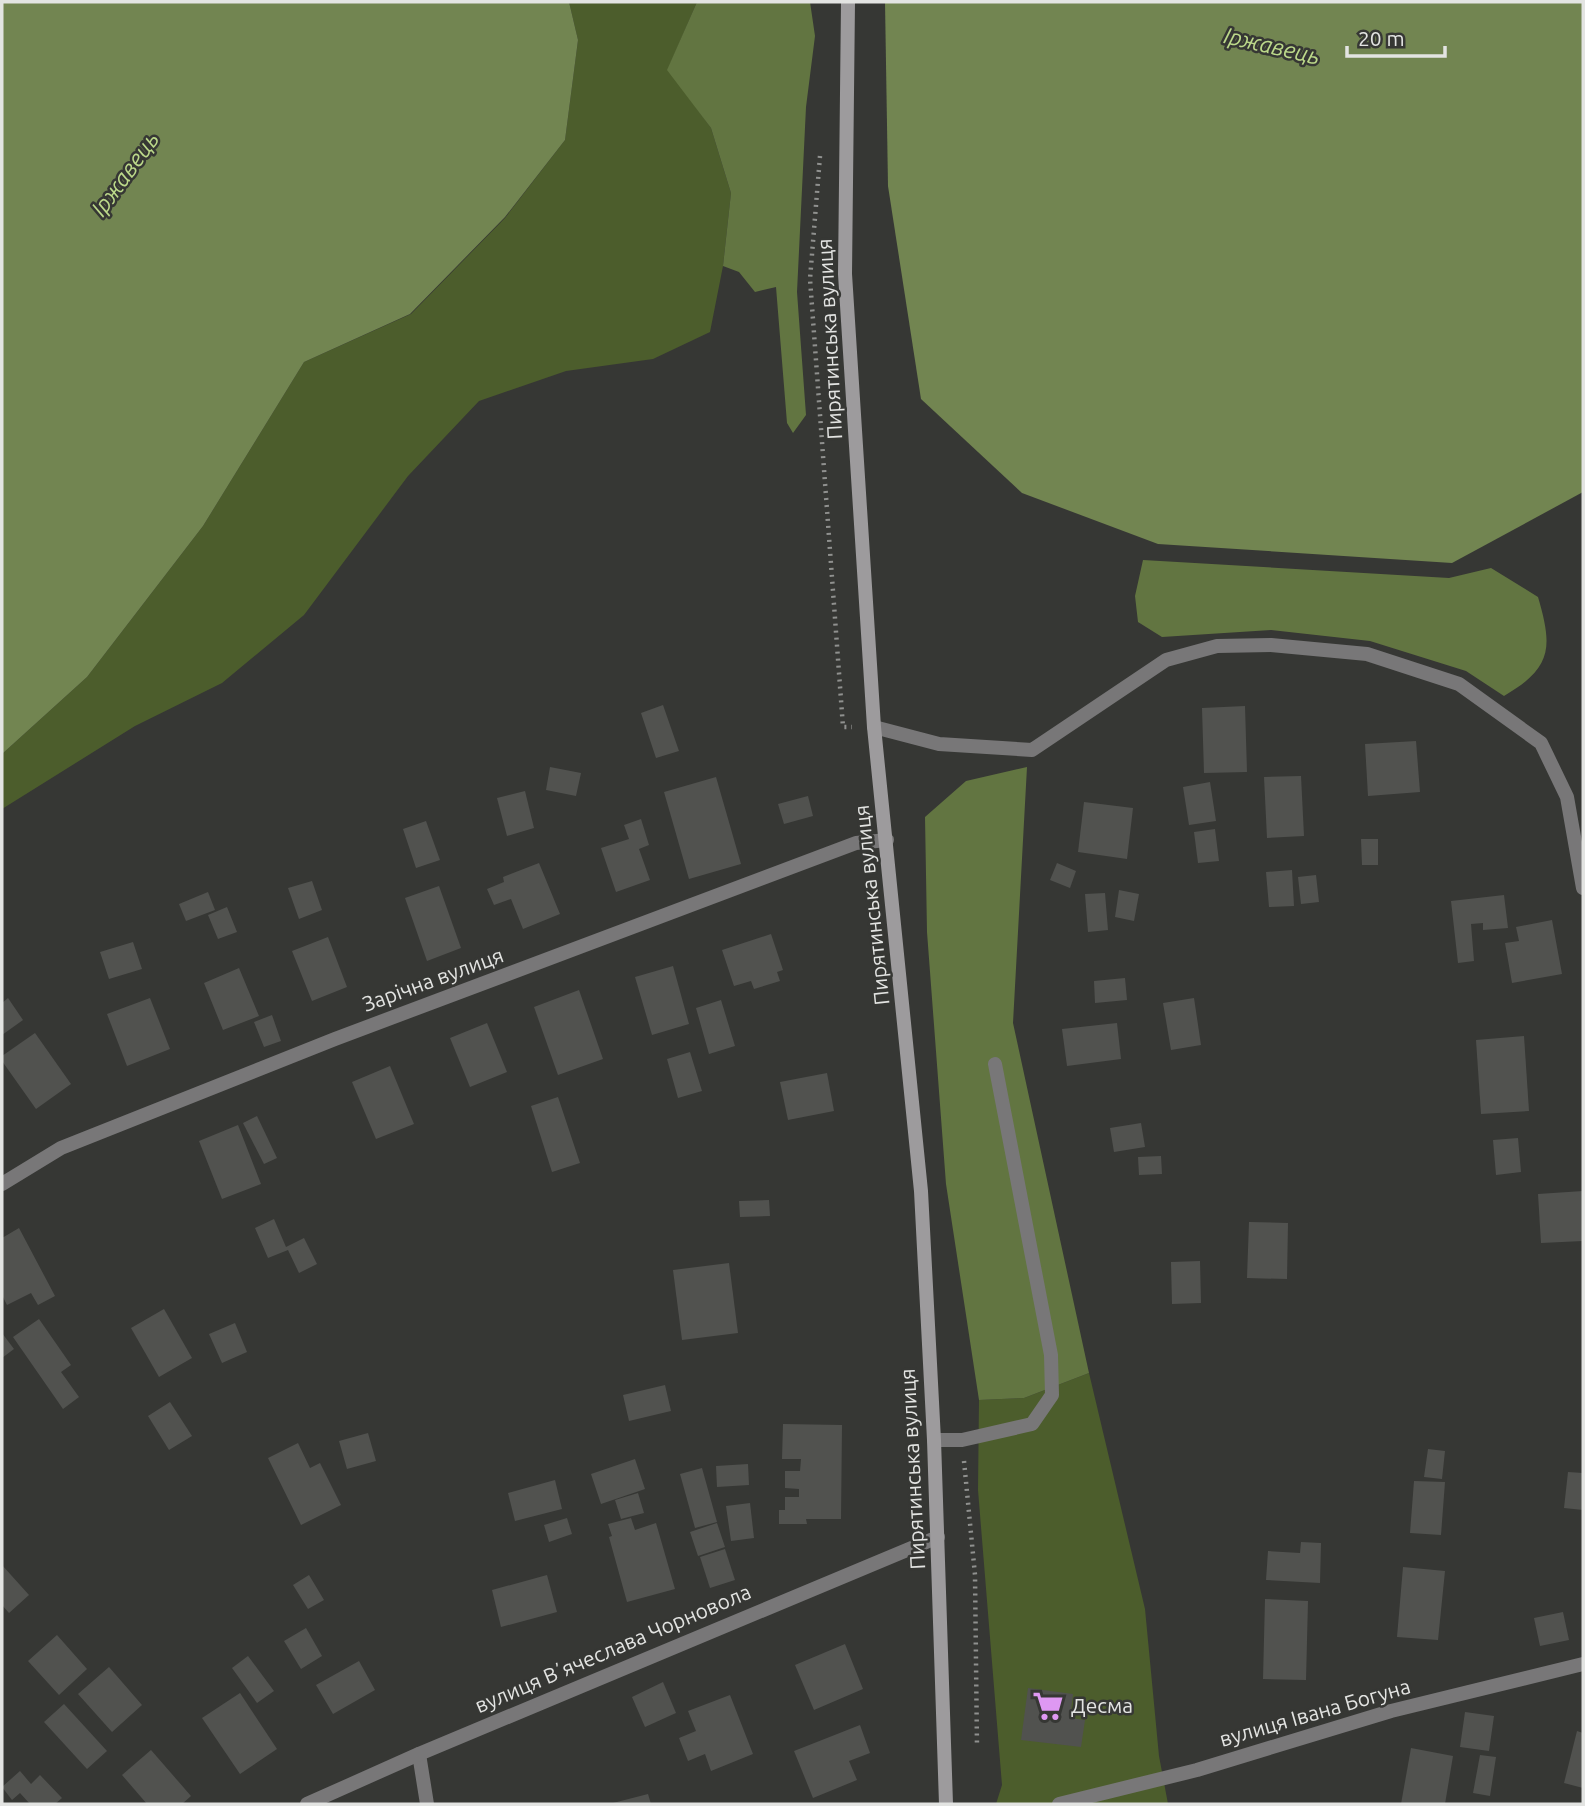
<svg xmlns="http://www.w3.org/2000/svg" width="1585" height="1806" viewBox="0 0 1585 1806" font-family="Ubuntu,sans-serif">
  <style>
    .green { fill: #4c5d2c }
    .forest { fill: #627541 }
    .water { fill: #728551 }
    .building { fill: #51524f }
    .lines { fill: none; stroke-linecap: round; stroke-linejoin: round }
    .path { stroke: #90918f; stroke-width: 4.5; stroke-dasharray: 2 5; stroke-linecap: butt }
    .lane { stroke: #787778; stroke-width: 14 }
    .street { stroke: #787778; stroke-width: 14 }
    .secondary { stroke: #9d9b9d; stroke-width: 14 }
    .labels { text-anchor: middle; stroke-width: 5; stroke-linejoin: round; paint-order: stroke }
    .street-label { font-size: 21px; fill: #e3e4e2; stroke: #363734 }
    .poi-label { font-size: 21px; fill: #e3e4e2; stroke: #363734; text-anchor: start }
    .water-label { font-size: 23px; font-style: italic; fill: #bcd98a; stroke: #363734 }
  </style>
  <rect width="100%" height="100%" fill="#363734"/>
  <g class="green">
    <polygon points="569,2 697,2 668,69 711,128 731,193 723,266 710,332 653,359 566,371 479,401 408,476 304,615 222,683 135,726 2,809 2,754 87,677 203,526 304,362 411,314 505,218 565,140 578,40"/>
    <polygon points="1089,1373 1145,1609 1159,1756 1168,1804 996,1804 1002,1785 978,1490 979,1400 1024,1398"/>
  </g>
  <g class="forest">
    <polygon points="697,2 810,2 815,36 806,107 797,292 806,415 793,433 787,423 776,287 755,292 739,272 723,266 731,193 711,128 667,70"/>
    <path d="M1143,560L1449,578L1491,568L1538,597C1553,648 1552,668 1504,696L1466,671L1370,641L1271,630L1162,637L1138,622L1135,596Z"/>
    <polygon points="1027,767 1013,1023 1089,1373 1024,1398 979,1400 946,1184 927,932 925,817 966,781"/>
  </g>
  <g class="water">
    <polygon points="2,2 569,2 578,40 565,140 505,217 410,314 304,362 203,526 87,677 2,754"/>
    <polygon points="885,2 1583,2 1583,492 1452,563 1158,544 1022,493 921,399 888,186"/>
  </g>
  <g class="building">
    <polygon points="663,705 679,751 656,758 641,713"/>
    <polygon points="1245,706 1247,772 1204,773 1202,708"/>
    <polygon points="1416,741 1420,792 1368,796 1365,744"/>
    <polygon points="550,767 581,773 576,796 546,790"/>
    <polygon points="1301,776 1304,836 1267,838 1264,777"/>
    <polygon points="716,777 741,864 689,879 664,792"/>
    <polygon points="1210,782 1216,821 1189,825 1183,787"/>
    <polygon points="525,791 534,828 507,836 497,798"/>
    <polygon points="808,796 813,816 784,824 778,804"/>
    <polygon points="1084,802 1133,808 1127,859 1078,852"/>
    <polygon points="641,819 649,845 639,849 650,880 616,892 601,848 629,839 624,825"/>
    <polygon points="426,821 440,860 416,868 403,829"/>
    <polygon points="1215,829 1219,861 1198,863 1194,832"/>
    <polygon points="1361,839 1378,839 1378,865 1362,865"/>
    <polygon points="539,863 560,914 523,929 511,899 494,905 487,889 504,882 503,877"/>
    <polygon points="1057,863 1076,871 1070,888 1050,880"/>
    <polygon points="1292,870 1294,906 1269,907 1266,872"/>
    <polygon points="1316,875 1319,902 1301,904 1298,877"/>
    <polygon points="312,881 322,910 299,919 288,888"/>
    <polygon points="439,886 461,948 427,961 405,898"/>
    <polygon points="1119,890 1139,894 1134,921 1115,917"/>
    <polygon points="208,892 215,910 186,921 179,904"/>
    <polygon points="1105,893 1108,930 1088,932 1085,894"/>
    <polygon points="1504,895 1508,928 1483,930 1483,923 1471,924 1474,961 1458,963 1451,901"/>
    <polygon points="227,907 237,932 218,939 208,915"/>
    <polygon points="1552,920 1562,974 1512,983 1505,943 1519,941 1516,927"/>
    <polygon points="771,934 783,970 777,972 780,981 754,989 751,981 734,986 722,950"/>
    <polygon points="328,937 347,987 312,1001 292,951"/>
    <polygon points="133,942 142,969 109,979 100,952"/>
    <polygon points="673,966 689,1024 652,1035 635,977"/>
    <polygon points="239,968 259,1016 223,1030 204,983"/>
    <polygon points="1125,978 1127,1000 1095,1003 1094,981"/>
    <polygon points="579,990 603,1059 558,1075 534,1007"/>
    <polygon points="8,998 23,1020 2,1035 2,1003"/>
    <polygon points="150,998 170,1049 127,1066 107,1014"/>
    <polygon points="1194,998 1201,1045 1171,1050 1163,1003"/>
    <polygon points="721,1000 735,1046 709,1054 696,1008"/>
    <polygon points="272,1015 281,1041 264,1047 254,1022"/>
    <polygon points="487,1023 507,1072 470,1087 450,1038"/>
    <polygon points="1117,1023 1121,1059 1067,1066 1062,1029"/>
    <polygon points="35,1033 71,1084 36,1109 2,1061 2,1056"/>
    <polygon points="1524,1036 1529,1111 1481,1114 1476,1040"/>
    <polygon points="690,1052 702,1091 678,1098 667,1059"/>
    <polygon points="390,1066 414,1124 376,1139 352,1082"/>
    <polygon points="827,1073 834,1111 788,1120 780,1082"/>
    <polygon points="558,1097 580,1163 552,1172 531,1106"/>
    <polygon points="257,1116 277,1158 264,1164 243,1123"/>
    <polygon points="1141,1123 1145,1147 1114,1152 1110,1128"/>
    <polygon points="238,1125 261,1184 222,1199 199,1141"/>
    <polygon points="1518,1138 1521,1172 1496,1175 1493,1140"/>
    <polygon points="1161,1156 1162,1174 1139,1175 1138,1157"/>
    <polygon points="1583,1191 1583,1241 1541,1243 1538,1194"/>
    <polygon points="769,1200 770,1216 740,1217 739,1201"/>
    <polygon points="274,1219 286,1247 304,1238 317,1264 299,1273 288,1250 268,1258 255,1228"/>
    <polygon points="1249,1222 1288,1223 1287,1279 1247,1278"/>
    <polygon points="19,1228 55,1296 38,1305 31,1293 7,1305 2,1295 2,1238"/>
    <polygon points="1200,1261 1201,1303 1172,1304 1171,1262"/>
    <polygon points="729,1263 738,1333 682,1340 673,1270"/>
    <polygon points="164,1309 192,1358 159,1377 131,1328"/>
    <polygon points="39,1319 71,1365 61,1372 79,1397 63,1409 13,1337"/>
    <polygon points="235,1323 247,1352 222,1363 209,1334"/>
    <polygon points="2,1333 14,1349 2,1358"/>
    <polygon points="665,1385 671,1411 629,1421 623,1395"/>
    <polygon points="170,1402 192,1436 169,1450 148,1416"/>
    <polygon points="783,1424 842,1425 841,1519 806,1519 807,1524 779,1524 779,1510 785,1510 785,1497 799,1497 799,1489 785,1488 785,1471 800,1471 801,1459 782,1459"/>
    <polygon points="368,1433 376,1461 347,1469 339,1441"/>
    <polygon points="298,1443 310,1468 320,1463 341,1505 301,1525 268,1458"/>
    <polygon points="1428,1449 1445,1451 1442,1479 1424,1477"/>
    <polygon points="635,1459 645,1489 601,1504 591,1474"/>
    <polygon points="748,1464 749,1485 717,1487 716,1466"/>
    <polygon points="702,1468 717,1522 695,1528 680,1474"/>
    <polygon points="1568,1472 1583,1473 1583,1510 1564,1508"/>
    <polygon points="555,1480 562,1509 515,1521 508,1493"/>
    <polygon points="1414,1481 1445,1482 1441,1535 1410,1533"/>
    <polygon points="638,1493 644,1513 621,1519 615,1500"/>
    <polygon points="750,1503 754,1538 731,1541 726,1506"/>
    <polygon points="567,1518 572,1534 549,1542 544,1525"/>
    <polygon points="631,1518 635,1530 656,1523 675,1589 627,1602 609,1537 612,1536 608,1524"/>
    <polygon points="717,1523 725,1547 698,1556 690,1532"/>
    <polygon points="1301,1542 1321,1543 1320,1583 1266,1580 1268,1551 1300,1553"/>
    <polygon points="725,1549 735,1580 710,1588 700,1557"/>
    <polygon points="2,1565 29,1595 9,1613 2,1605"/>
    <polygon points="1403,1567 1445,1571 1438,1640 1397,1637"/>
    <polygon points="309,1575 324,1600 308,1609 293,1585"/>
    <polygon points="547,1575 557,1612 501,1627 492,1590"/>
    <polygon points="1265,1599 1308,1601 1306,1680 1263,1679"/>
    <polygon points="1563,1612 1569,1640 1540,1646 1534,1618"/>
    <polygon points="306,1628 322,1656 301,1669 284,1641"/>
    <polygon points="57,1635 87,1669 59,1695 28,1661"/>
    <polygon points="845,1644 863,1689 814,1710 795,1665"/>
    <polygon points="248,1656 274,1691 257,1703 232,1668"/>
    <polygon points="359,1661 375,1690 333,1714 316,1685"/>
    <polygon points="109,1667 142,1705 112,1732 78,1694"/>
    <polygon points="663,1682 676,1713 645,1727 632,1697"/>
    <polygon points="1028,1688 1073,1694 1070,1718 1085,1720 1081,1747 1021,1740"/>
    <polygon points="240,1693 277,1749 240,1774 202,1718"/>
    <polygon points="730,1695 753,1754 711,1771 705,1754 688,1761 679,1738 696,1731 688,1711"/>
    <polygon points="64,1704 107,1751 87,1769 44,1722"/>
    <polygon points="1465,1712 1494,1716 1489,1751 1460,1747"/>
    <polygon points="860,1725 870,1753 849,1761 857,1780 813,1798 794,1751"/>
    <polygon points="1577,1731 1583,1733 1583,1788 1564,1783"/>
    <polygon points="1411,1748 1453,1756 1445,1804 1401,1804"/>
    <polygon points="151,1750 191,1796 182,1804 147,1804 122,1775"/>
    <polygon points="1480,1755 1496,1757 1490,1796 1473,1793"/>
    <polygon points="20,1771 31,1784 40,1775 62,1798 55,1804 30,1804 20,1793 12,1800 2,1787"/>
    <polygon points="648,1794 651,1804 614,1804 613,1803"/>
  </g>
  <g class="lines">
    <g class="path">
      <polyline points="820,156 810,279 843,727 852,727"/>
      <polyline points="964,1461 975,1575 977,1747"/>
    </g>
    <polyline class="lane" points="934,1440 962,1440 1032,1424 1052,1395 1051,1355 995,1064"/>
    <g class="street">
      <polyline points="874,727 939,744 1032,750 1166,660 1217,646 1271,645 1367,654 1459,684 1541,743 1567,797 1583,888"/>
      <polyline points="2,1184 61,1148 335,1039 856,843 887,840"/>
      <polyline points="419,1754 427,1804"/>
      <polyline points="307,1804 419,1754 938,1537"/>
      <polyline points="1059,1804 1197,1770 1391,1711 1583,1664"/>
    </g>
    <polyline class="secondary" points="848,2 845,274 874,727 921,1191 934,1440 946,1804"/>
  </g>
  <defs>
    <g id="supermarket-bare" transform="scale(2.415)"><path d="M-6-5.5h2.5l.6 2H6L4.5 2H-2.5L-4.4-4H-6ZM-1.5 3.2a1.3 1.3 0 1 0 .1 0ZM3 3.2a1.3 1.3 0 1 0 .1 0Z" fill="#de98f2" stroke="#363734" stroke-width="2.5" paint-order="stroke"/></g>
  </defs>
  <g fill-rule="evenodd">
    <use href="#supermarket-bare" x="1048" y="1706"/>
  </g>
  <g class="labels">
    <g class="street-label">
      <text transform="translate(830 339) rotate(-93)" y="7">Пирятинська вулиця</text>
      <text transform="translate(872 905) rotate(-96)" y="7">Пирятинська вулиця</text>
      <text transform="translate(433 980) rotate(-20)" y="7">Зарічна вулиця</text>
      <text transform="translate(913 1469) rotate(-93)" y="7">Пирятинська вулиця</text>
      <text transform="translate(613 1649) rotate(-23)" y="7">вулиця Вʼячеслава Чорновола</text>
      <text transform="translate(1315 1713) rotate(-16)" y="7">вулиця Івана Богуна</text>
    </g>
    <g class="poi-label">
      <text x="1071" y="1713">Десма</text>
    </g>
    <g class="water-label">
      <text transform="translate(1272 46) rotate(13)" y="8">Іржавець</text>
      <text transform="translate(125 174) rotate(-54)" y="8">Іржавець</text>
    </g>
  </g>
  <rect width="1585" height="1806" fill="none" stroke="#e3e4e2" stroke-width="7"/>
  <path d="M1347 46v10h98v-10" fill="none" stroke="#e3e4e2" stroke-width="3.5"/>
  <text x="1358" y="46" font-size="21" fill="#e3e4e2" stroke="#363734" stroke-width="5" paint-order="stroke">20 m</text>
</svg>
